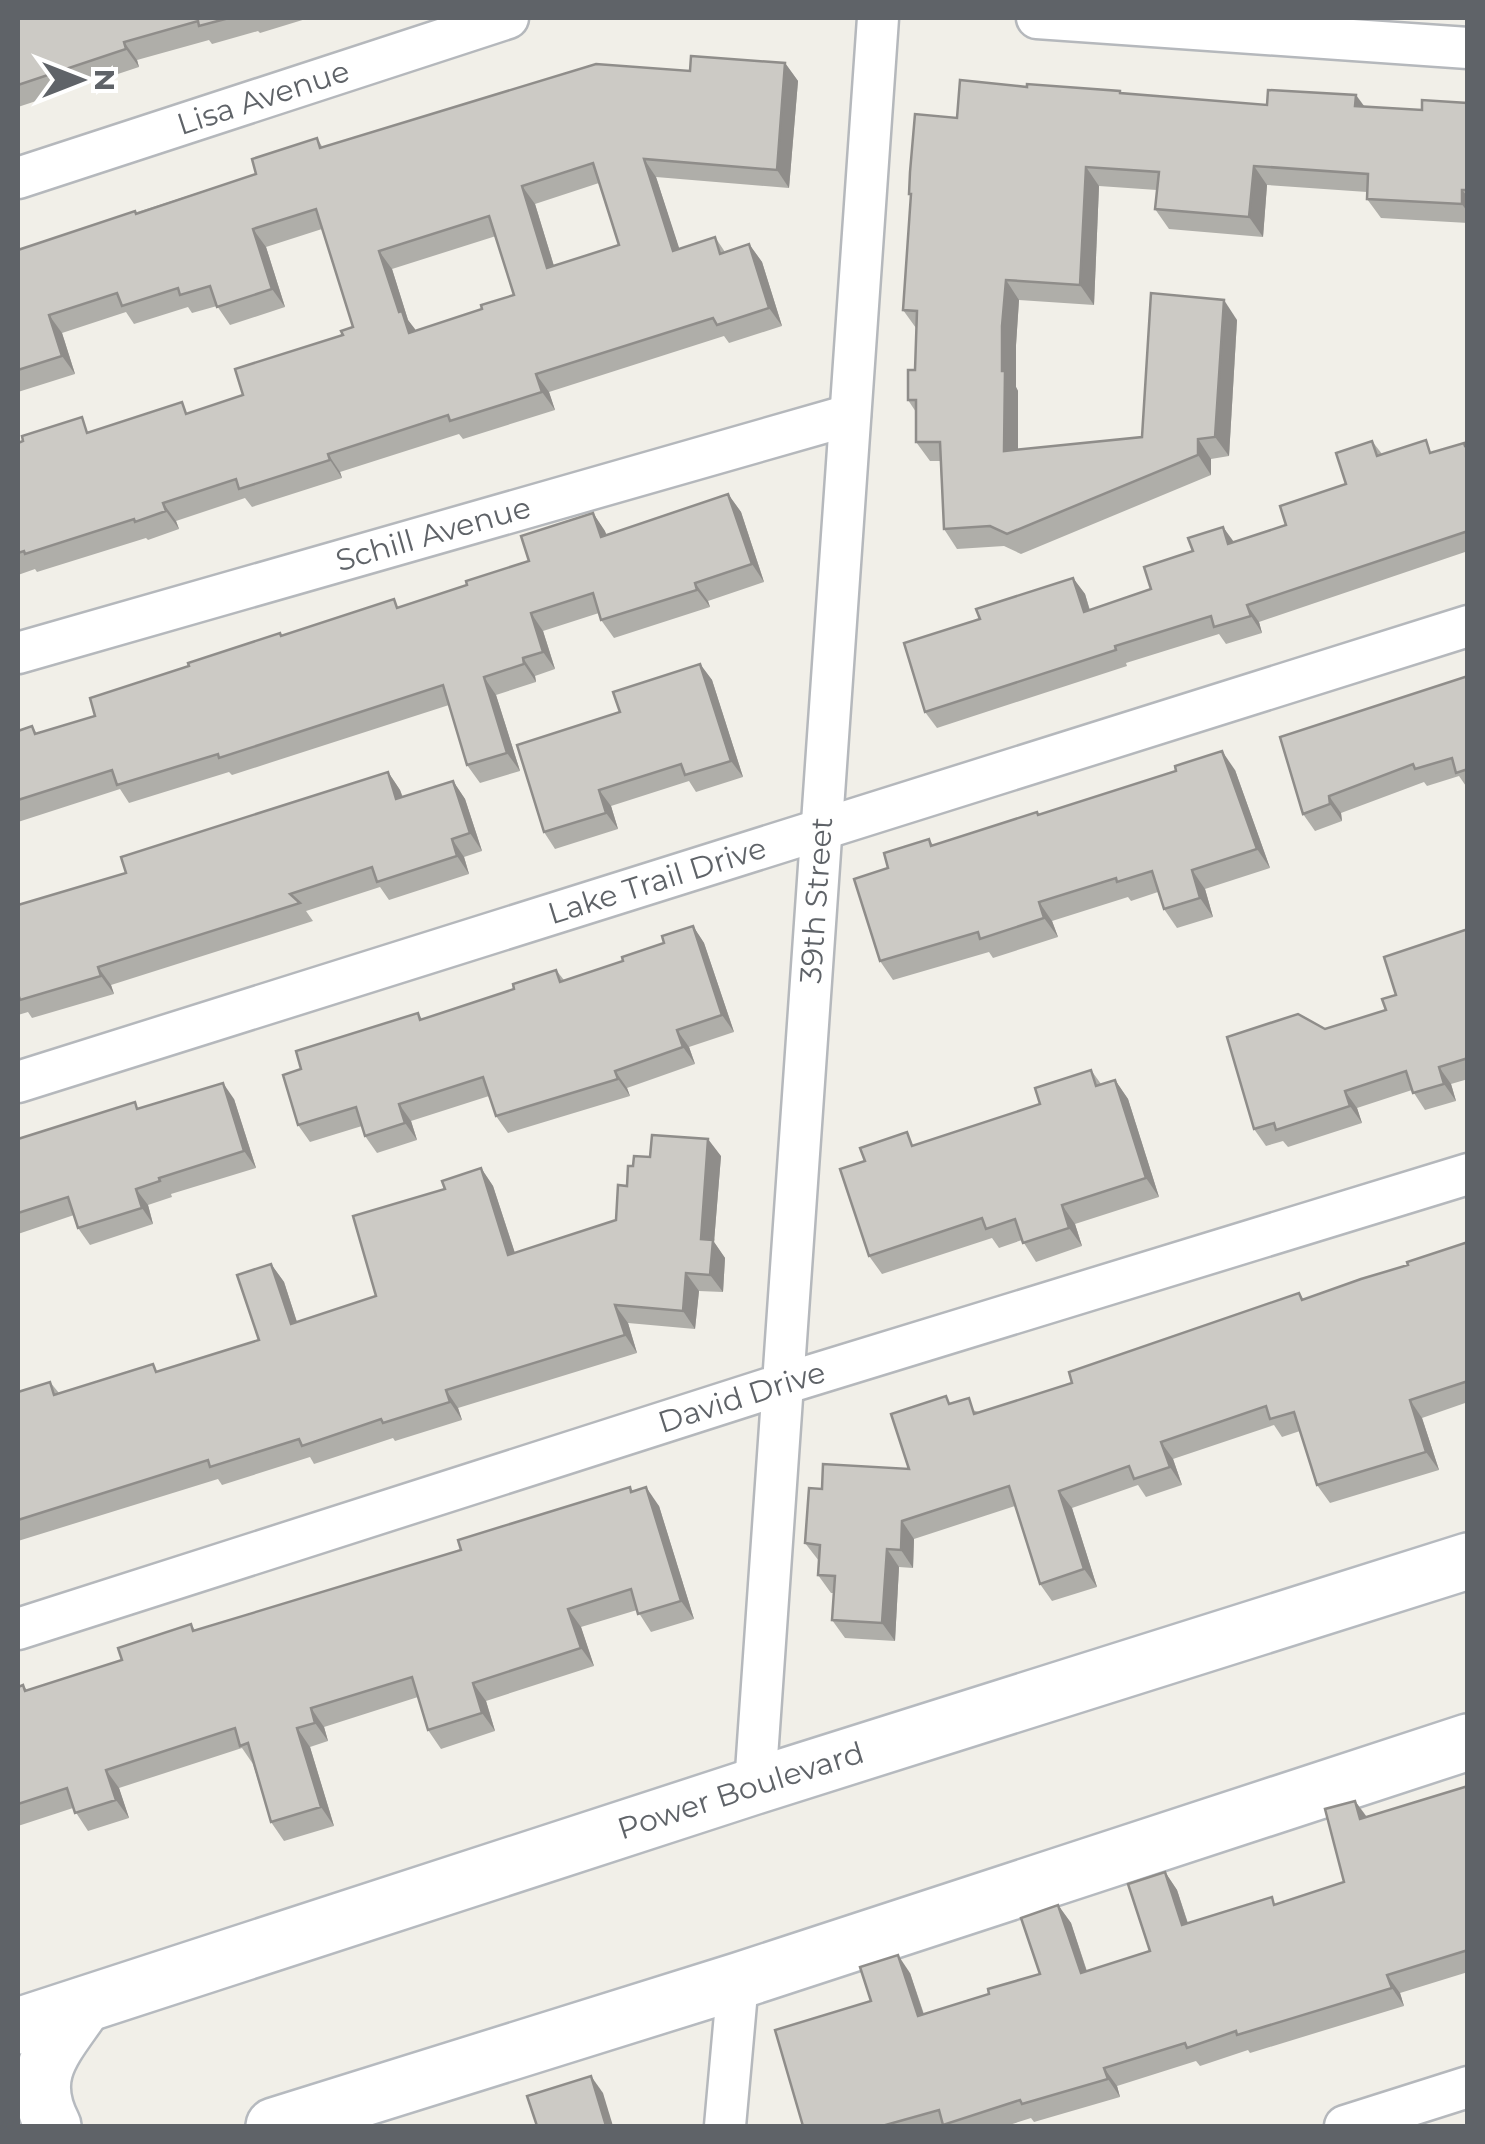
<svg xmlns="http://www.w3.org/2000/svg" width="1485" height="2144" viewBox="0 0 1485 2144" font-family="Montserrat,sans-serif">
  <style>
    .lines { fill: none; stroke-linecap: round; stroke-linejoin: round }
    .street-casing { stroke: #b5b8bc; stroke-width: 45 }
    .secondary-casing { stroke: #b6babf; stroke-width: 60 }
    .street { stroke: #fff; stroke-width: 40 }
    .secondary { stroke: #fff; stroke-width: 55 }
    .wall { fill: #afaea9; fill-rule: evenodd }
    .shaded-wall { fill: #8f8d8a }
    .building { fill: #cccac5; stroke: #8f8d8a; stroke-width: 2.5; fill-rule: evenodd }
    .labels { text-anchor: middle; stroke-width: 8; stroke-linejoin: round; paint-order: stroke }
    .street-label { font-size: 30px; fill: #5f6368; stroke: #fff }
  </style>
  <rect width="100%" height="100%" fill="#f1efe8"/>
  <g class="lines">
    <g class="street-casing">
      <g id="street">
        <polyline points="1037,18 1468,48"/>
        <path id="s1" d="M18,178L508,18"/>
        <path id="s2" d="M18,653L850,415"/>
        <path id="s3" d="M18,1082L1468,626"/>
        <path id="s4" d="M18,1629L783,1384L1468,1174"/>
        <path id="s5" d="M755,1786L878,18"/>
        <polyline points="725,2126 738,1981"/>
        <polyline points="1345,2126 1468,2087"/>
      </g>
    </g>
    <g class="secondary-casing">
      <g id="secondary">
        <path id="s6" d="M18,2026L755,1786L1468,1561"/>
        <path d="M53,2126C26,2074 55,2048 84,2005"/>
        <polyline points="274,2126 738,1981 1468,1742"/>
      </g>
    </g>
    <use href="#street" class="street"/>
    <use href="#secondary" class="secondary"/>
  </g>
  <g class="wall">
    <polygon points="18,18 309,18 260,33 258,31 212,44 209,40 137,60 139,67 18,107"/>
    <path d="M785,63L798,81L789,188L656,177L679,249L715,237L725,252L749,244L762,262L782,326L729,343L724,336L549,392L555,410L463,439L459,434L340,472L342,478L252,507L245,498L176,521L179,529L148,540L146,538L37,572L35,569L18,575V443L92,431L190,413L243,395L353,327L322,229L266,247L285,307L230,325L217,306L192,313L188,307L134,324L126,312L62,333L75,374L18,392V250L256,174L317,138L323,148L690,71ZM599,183L619,245L554,266L535,204ZM496,236L514,295L482,309L415,331L408,320L392,269Z"/>
    <polygon points="1027,87 1267,105 1364,106 1422,110 1468,103 1468,223 1381,218 1367,199 1367,192 1267,185 1263,237 1169,229 1155,209 1157,190 1099,186 1094,305 1019,300 1016,345 1016,387 1018,391 1018,450 1142,437 1237,320 1229,456 1211,459 1211,475 1021,554 1004,546 957,549 944,529 940,461 930,461 916,442 916,412 908,400 915,370 916,328 903,310 911,196 909,194 957,118"/>
    <polygon points="1372,441 1382,454 1435,452 1468,445 1468,551 1259,622 1262,633 1226,644 1219,634 1126,663 1127,666 937,728 925,712 980,619 1073,578 1085,594 1090,610 1151,589 1193,551 1223,527 1234,542 1286,525 1346,484"/>
    <polygon points="728,494 741,512 764,582 708,601 710,607 614,638 601,620 599,613 543,631 555,669 535,676 536,682 496,695 520,771 480,783 467,765 449,705 232,775 229,772 129,803 120,789 18,822 18,731 32,726 37,734 95,716 282,636 399,608 467,585 529,561 593,513 607,535"/>
    <polygon points="700,664 712,680 743,777 696,792 689,781 611,806 618,829 555,849 544,832 620,712"/>
    <polygon points="1468,676 1468,789 1459,776 1427,786 1424,782 1341,813 1342,821 1315,831 1303,814"/>
    <polygon points="1235,770 1270,868 1205,889 1213,917 1177,928 1164,909 1158,892 1131,901 1128,897 1052,921 1058,937 993,958 989,952 893,980 880,961 888,868 929,839 933,845 1038,814"/>
    <polygon points="388,772 400,790 403,797 453,781 465,799 482,851 464,857 469,874 389,900 380,887 306,911 313,921 111,985 114,994 32,1018 28,1012 18,1015 18,905 126,873"/>
    <polygon points="693,926 704,943 734,1032 689,1047 695,1064 627,1088 630,1096 508,1133 496,1116 489,1096 411,1121 417,1140 377,1153 365,1136 362,1126 310,1142 298,1125 301,1069 418,1013 422,1019 514,989 556,970 564,980 623,961 664,943"/>
    <polygon points="1468,929 1468,1079 1451,1084 1456,1101 1425,1110 1412,1090 1357,1108 1362,1123 1288,1147 1283,1141 1266,1146 1254,1129 1325,1029 1386,1010 1396,995"/>
    <polygon points="1091,1070 1101,1084 1115,1080 1128,1099 1159,1197 1075,1224 1082,1246 1036,1262 1022,1240 999,1248 992,1238 882,1274 869,1256 916,1145 1040,1104"/>
    <polygon points="234,1099 256,1168 171,1194 172,1197 148,1205 153,1224 90,1245 78,1228 74,1215 18,1234 18,1139 140,1108"/>
    <polygon points="721,1156 714,1242 725,1258 723,1292 699,1291 695,1329 628,1323 637,1353 458,1408 462,1420 395,1441 393,1438 314,1464 310,1457 222,1485 218,1479 18,1541 18,1392 50,1382 59,1393 159,1371 259,1340 271,1264 284,1282 297,1322 376,1296 445,1189 481,1168 493,1186 515,1253 616,1220 633,1166 650,1157"/>
    <polygon points="1468,1242 1468,1402 1422,1418 1439,1470 1330,1503 1317,1485 1300,1431 1282,1437 1274,1425 1173,1459 1182,1485 1146,1497 1138,1485 1072,1508 1097,1587 1052,1601 1040,1584 1015,1506 914,1539 913,1568 899,1567 895,1641 845,1638 832,1620 834,1593 831,1593 818,1575 819,1561 805,1543 822,1489 909,1469 952,1404 979,1412 1072,1383 1299,1293 1304,1300 1408,1265"/>
    <polygon points="630,1487 633,1491 659,1506 694,1619 651,1632 637,1610 581,1627 594,1666 486,1701 495,1731 441,1749 428,1730 418,1697 324,1727 328,1741 310,1747 334,1826 284,1841 271,1822 253,1764 242,1748 119,1788 129,1818 88,1831 73,1808 18,1826 18,1687 23,1685 27,1690 122,1660 191,1624 195,1630 461,1550"/>
    <polygon points="1468,1786 1468,1972 1400,1993 1404,2006 1250,2053 1248,2050 1200,2066 1196,2061 1117,2086 1120,2097 1034,2122 1031,2118 1006,2126 803,2126 871,2001 910,1973 924,2014 989,1994 1040,1974 1058,1905 1071,1923 1087,1971 1150,1951 1165,1872 1177,1890 1188,1923 1277,1904 1344,1882 1355,1801 1367,1817"/>
  </g>
  <g class="shaded-wall">
    <polygon points="124,42 137,60 139,67 126,49"/>
    <polygon points="785,63 798,81 789,188 777,170"/>
    <polygon points="1356,95 1370,114 1355,106"/>
    <polygon points="644,159 656,177 686,269 673,251"/>
    <polygon points="1254,166 1267,185 1263,237 1249,217"/>
    <polygon points="1086,167 1099,186 1094,305 1080,285"/>
    <polygon points="522,186 535,204 560,286 547,268"/>
    <polygon points="1462,190 1468,197 1468,213 1462,204"/>
    <polygon points="253,229 266,247 285,307 272,289"/>
    <polygon points="749,244 762,262 782,326 769,308"/>
    <polygon points="379,251 392,269 408,320 415,329 422,351 409,333 399,312"/>
    <polygon points="1006,280 1019,300 1016,345 1016,387 1018,391 1018,471 1004,451 1002,326"/>
    <polygon points="1224,300 1237,320 1229,456 1215,437"/>
    <polygon points="49,315 62,333 75,374 62,356"/>
    <polygon points="536,374 549,392 555,410 542,392"/>
    <polygon points="1198,439 1211,459 1211,475 1198,455"/>
    <polygon points="328,454 340,472 342,478 330,460"/>
    <polygon points="728,494 741,512 764,582 752,564"/>
    <polygon points="163,503 176,521 179,529 166,511"/>
    <polygon points="593,513 605,531 613,555 601,537"/>
    <polygon points="1223,527 1235,544 1228,544"/>
    <polygon points="1073,578 1085,594 1095,629 1084,612"/>
    <polygon points="695,583 708,601 710,607 697,590"/>
    <polygon points="1247,605 1259,622 1262,633 1251,616"/>
    <polygon points="531,613 543,631 555,669 543,652"/>
    <polygon points="523,658 535,676 536,682 524,664"/>
    <polygon points="700,664 712,680 743,777 731,761"/>
    <polygon points="484,677 496,695 520,771 507,753"/>
    <polygon points="1222,751 1235,770 1270,868 1257,849"/>
    <polygon points="388,772 400,790 409,817 396,799"/>
    <polygon points="453,781 465,799 482,851 470,833"/>
    <polygon points="599,790 611,806 618,829 606,813"/>
    <polygon points="1329,796 1341,813 1342,821 1330,804"/>
    <polygon points="452,839 464,857 469,874 457,856"/>
    <polygon points="1192,870 1205,889 1213,917 1200,898"/>
    <polygon points="1039,902 1052,921 1058,937 1044,918"/>
    <polygon points="693,926 704,943 734,1032 722,1015"/>
    <polygon points="98,967 111,985 114,994 101,976"/>
    <polygon points="677,1030 689,1047 695,1064 683,1047"/>
    <polygon points="1439,1067 1451,1084 1456,1101 1444,1084"/>
    <polygon points="615,1071 627,1088 630,1096 618,1079"/>
    <polygon points="1115,1080 1128,1099 1159,1197 1146,1178"/>
    <polygon points="223,1083 234,1099 256,1168 244,1151"/>
    <polygon points="1345,1091 1357,1108 1362,1123 1350,1106"/>
    <polygon points="399,1104 411,1121 417,1140 405,1123"/>
    <polygon points="708,1139 721,1156 714,1242 725,1258 723,1292 710,1275 701,1239"/>
    <polygon points="481,1168 493,1186 521,1272 508,1255"/>
    <polygon points="136,1189 148,1205 153,1224 142,1208"/>
    <polygon points="1062,1205 1075,1224 1082,1246 1069,1228"/>
    <polygon points="271,1264 284,1282 303,1341 291,1324"/>
    <polygon points="686,1273 699,1291 695,1329 683,1311"/>
    <polygon points="615,1305 628,1323 637,1353 625,1335"/>
    <polygon points="446,1390 458,1408 462,1420 450,1402"/>
    <polygon points="1410,1400 1422,1418 1439,1470 1426,1452"/>
    <polygon points="1161,1442 1173,1459 1182,1485 1170,1467"/>
    <polygon points="646,1487 659,1506 694,1619 681,1601"/>
    <polygon points="1059,1491 1072,1508 1097,1587 1084,1569"/>
    <polygon points="902,1521 914,1539 913,1568 901,1550"/>
    <polygon points="887,1549 899,1567 895,1641 882,1623"/>
    <polygon points="568,1609 581,1627 594,1666 581,1648"/>
    <polygon points="473,1683 486,1701 495,1731 482,1713"/>
    <polygon points="311,1708 324,1727 328,1741 315,1723"/>
    <polygon points="297,1728 310,1747 334,1826 321,1807"/>
    <polygon points="106,1770 119,1788 129,1818 116,1800"/>
    <polygon points="1355,1801 1368,1819 1360,1819"/>
    <polygon points="1165,1872 1177,1890 1194,1943 1182,1925"/>
    <polygon points="1058,1905 1071,1923 1093,1991 1081,1973"/>
    <polygon points="898,1955 910,1973 930,2034 918,2016"/>
    <polygon points="1387,1975 1400,1993 1404,2006 1392,1988"/>
    <polygon points="1104,2068 1117,2086 1120,2097 1108,2079"/>
    <polygon points="591,2076 603,2093 613,2126 606,2126"/>
  </g>
  <g class="building">
    <polygon points="18,18 229,18 199,26 198,21 124,42 126,49 18,85"/>
    <path d="M691,56L785,63L777,170L644,159L673,251L715,237L720,254L749,244L769,308L717,325L713,318L536,374L542,392L450,421L448,415L328,454L330,460L239,489L236,479L163,503L166,511L135,522L134,519L25,554L24,551L18,553V443L23,441L22,436L82,417L87,433L182,402L186,414L243,395L235,369L343,335L341,331L353,327L316,209L253,229L272,289L217,307L210,286L180,295L178,288L122,306L117,293L49,315L62,356L18,370V250L135,211L136,214L256,174L252,159L317,138L320,148L596,64L690,71ZM593,163L619,245L547,268L522,186ZM489,216L514,295L481,305L482,309L409,333L402,311L399,312L379,251Z"/>
    <polygon points="960,80 1027,87 1027,84 1120,91 1120,93 1267,105 1268,90 1356,95 1355,106 1422,110 1422,100 1467,103 1468,190 1462,190 1462,204 1367,199 1368,174 1254,166 1249,217 1155,209 1159,172 1086,167 1080,285 1006,280 1002,326 1002,371 1005,371 1004,451 1142,437 1151,293 1224,300 1215,437 1198,439 1198,455 1007,534 990,526 944,529 940,442 916,442 916,400 908,400 908,370 915,370 917,311 903,310 911,194 909,194 910,172 915,114 957,118"/>
    <polygon points="1426,440 1430,453 1464,443 1465,446 1468,445 1468,531 1247,605 1251,616 1214,627 1211,616 1115,646 1116,650 925,712 904,643 980,619 976,609 1073,578 1084,612 1151,589 1144,567 1193,551 1188,538 1223,527 1228,544 1286,525 1280,506 1346,484 1336,453 1372,441 1377,456"/>
    <polygon points="728,494 752,564 695,583 697,590 601,620 593,593 531,613 543,652 523,658 524,664 484,677 507,753 467,765 443,685 219,758 218,754 117,785 112,770 18,800 18,731 32,726 35,734 95,716 90,698 189,666 188,663 280,633 281,636 394,599 397,608 467,585 466,581 529,561 521,536 593,513 601,537"/>
    <polygon points="700,664 731,761 685,775 681,764 599,790 606,813 544,832 517,745 620,712 613,692"/>
    <polygon points="1468,676 1468,769 1456,773 1452,758 1415,769 1413,764 1329,796 1330,804 1303,814 1280,737"/>
    <polygon points="1222,751 1257,849 1192,870 1200,898 1164,909 1152,871 1117,882 1116,878 1039,902 1044,918 980,939 978,932 880,961 854,879 888,868 884,853 929,839 931,846 1037,812 1038,815 1176,771 1175,766"/>
    <polygon points="388,772 396,799 453,781 470,833 452,839 457,856 377,882 372,867 290,894 300,903 98,967 101,976 20,1000 18,994 18,905 126,873 121,857"/>
    <polygon points="693,926 722,1015 677,1030 683,1047 615,1071 618,1079 496,1116 483,1077 399,1104 405,1123 365,1136 356,1107 298,1125 283,1075 301,1069 296,1051 418,1013 420,1020 514,989 513,984 556,970 560,982 623,961 622,957 664,943 662,936"/>
    <polygon points="1468,929 1468,1058 1439,1067 1444,1084 1413,1093 1406,1071 1345,1091 1350,1106 1276,1130 1274,1123 1254,1129 1227,1037 1298,1014 1325,1029 1386,1010 1382,999 1396,995 1384,957"/>
    <polygon points="1091,1070 1096,1086 1115,1080 1146,1178 1062,1205 1069,1228 1023,1243 1015,1219 986,1229 982,1218 869,1256 840,1169 865,1161 860,1148 907,1132 912,1146 1040,1104 1035,1088"/>
    <polygon points="223,1083 244,1151 159,1178 160,1181 136,1189 142,1208 78,1228 68,1197 18,1213 18,1139 135,1102 137,1109"/>
    <polygon points="652,1135 708,1139 701,1239 713,1240 710,1275 686,1273 683,1311 615,1305 625,1335 446,1390 450,1402 383,1423 381,1419 302,1446 299,1439 210,1467 208,1460 18,1520 18,1392 50,1382 54,1395 153,1364 156,1372 259,1340 237,1275 271,1264 291,1324 376,1296 353,1216 445,1189 442,1181 481,1168 508,1255 616,1220 618,1185 627,1186 628,1166 633,1166 634,1156 650,1157"/>
    <polygon points="1468,1242 1468,1381 1410,1400 1426,1452 1317,1485 1294,1412 1270,1419 1266,1406 1161,1442 1170,1467 1134,1479 1129,1466 1059,1491 1084,1569 1040,1584 1009,1486 902,1521 901,1550 887,1549 882,1623 832,1620 835,1576 818,1575 820,1545 805,1543 809,1488 822,1489 823,1464 909,1469 891,1414 946,1396 949,1404 969,1398 974,1414 1072,1383 1069,1372 1299,1293 1302,1300 1361,1279 1408,1265 1407,1262"/>
    <polygon points="630,1487 631,1492 646,1487 681,1601 638,1614 631,1589 568,1609 581,1648 473,1683 482,1713 428,1730 412,1677 311,1708 315,1723 297,1728 321,1807 271,1822 248,1743 240,1746 235,1728 106,1770 116,1800 75,1813 67,1788 18,1804 18,1687 23,1685 25,1691 122,1660 118,1648 191,1624 193,1631 461,1550 458,1540"/>
    <polygon points="1468,1786 1468,1950 1387,1975 1392,1988 1237,2035 1236,2031 1187,2048 1185,2043 1104,2068 1108,2079 1022,2104 1020,2100 943,2125 939,2110 882,2126 803,2126 775,2030 871,2001 860,1967 898,1955 918,2016 989,1994 988,1989 1040,1974 1021,1918 1058,1905 1081,1973 1150,1951 1128,1884 1165,1872 1182,1925 1272,1897 1274,1905 1344,1882 1325,1809 1355,1801 1360,1819"/>
    <polygon points="591,2076 606,2126 537,2126 527,2096"/>
  </g>
  <g class="labels">
    <g class="street-label">
      <text dy="10" stroke="none"><textPath href="#s1" startOffset="258">Lisa Avenue</textPath></text>
      <text dy="10" stroke="none"><textPath href="#s2" startOffset="432">Schill Avenue</textPath></text>
      <text dy="10" stroke="none"><textPath href="#s3" startOffset="670">Lake Trail Drive</textPath></text>
      <text dy="10" stroke="none"><textPath href="#s5" startOffset="888">39th Street</textPath></text>
      <text dy="10" stroke="none"><textPath href="#s4" startOffset="760">David Drive</textPath></text>
      <text dy="10" stroke="none"><textPath href="#s6" startOffset="760">Power Boulevard</textPath></text>
    </g>
  </g>
  <rect width="1485" height="2144" fill="none" stroke="#5f6368" stroke-width="40"/>
  <g transform="translate(80 80) rotate(90)" stroke="#ffffff" stroke-width="8" paint-order="stroke">
  <path d="M0-8L18 38L0 25L-18 38Z" fill="#5f6368"/>
  <text y="-15" font-size="28" font-weight="bold" text-anchor="middle" fill="#5f6368">N</text>
  </g>
</svg>
